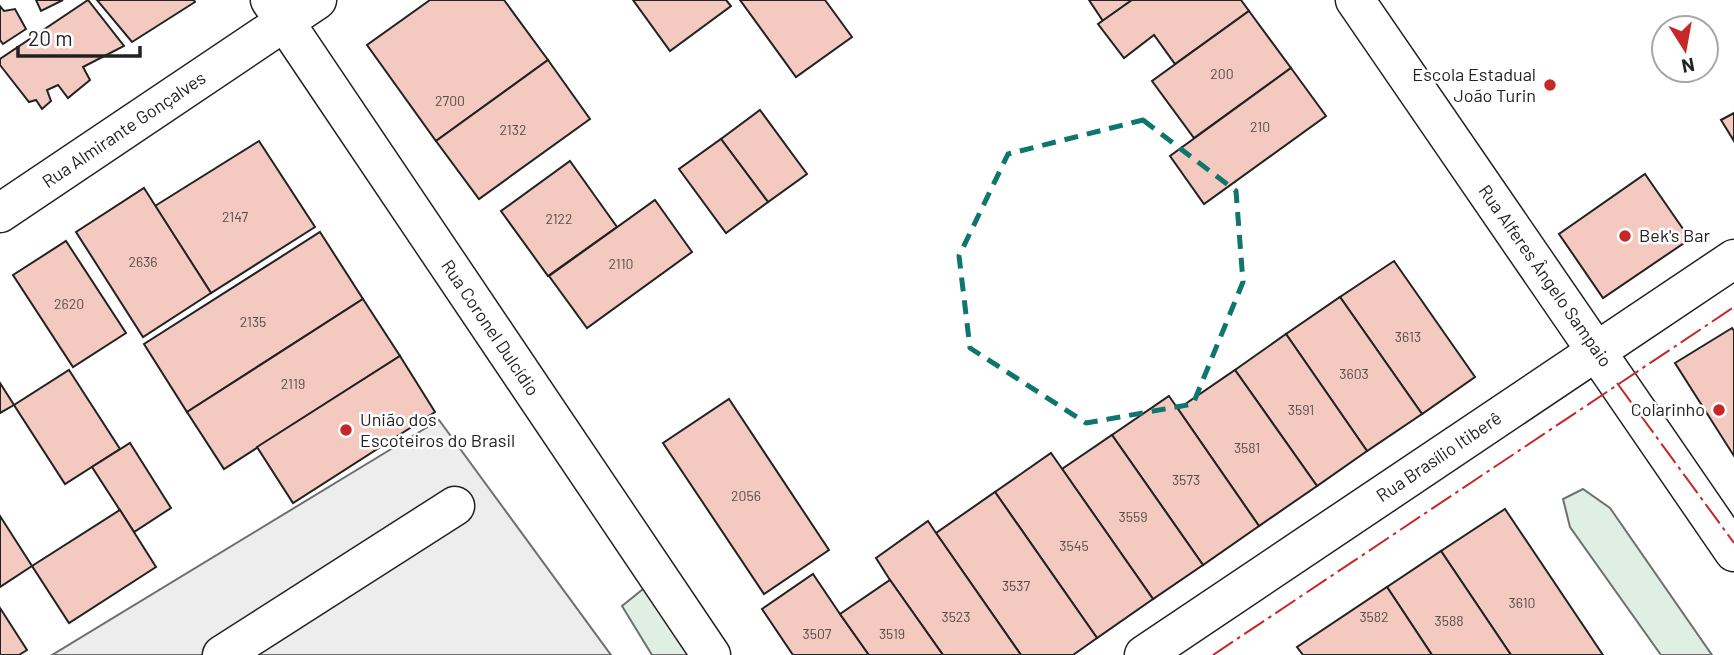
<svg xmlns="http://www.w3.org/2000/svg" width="1734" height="655" viewBox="0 0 1734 655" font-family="Barlow,sans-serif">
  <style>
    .green { fill: #e0efe3; stroke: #6f6f6f; stroke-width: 2 }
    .parking { fill: #ededed; stroke: #6f6f6f; stroke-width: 2 }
    .building { fill: #f3c9c0; stroke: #222; stroke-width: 2 }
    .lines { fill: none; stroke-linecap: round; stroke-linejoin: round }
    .minor-casing { stroke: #222; stroke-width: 41 }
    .major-casing { stroke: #222; stroke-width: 41 }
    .minor { stroke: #fff; stroke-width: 38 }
    .major { stroke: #fff; stroke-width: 38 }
    .power { stroke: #c62828; stroke-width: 2; stroke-dasharray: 24 5 3.5 5; stroke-linecap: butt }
    .marked { fill: none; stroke: #0f766e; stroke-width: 5; stroke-dasharray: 14 9; stroke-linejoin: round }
    .poi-dot { fill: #c62828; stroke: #fff; stroke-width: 2.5 }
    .labels { text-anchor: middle; stroke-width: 5; stroke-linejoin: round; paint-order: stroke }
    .number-label { font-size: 14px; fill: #564c4a }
    .poi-label { font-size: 18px; fill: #222; stroke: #fff; text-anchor: end }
    .street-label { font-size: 18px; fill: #222; stroke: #fff }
  </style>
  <rect width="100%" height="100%" fill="#fff"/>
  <g class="green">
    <polygon points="1583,489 1610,508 1712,655 1661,655 1570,527 1563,499"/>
    <polygon points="653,581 701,655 652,655 622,606"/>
  </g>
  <polygon class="parking" points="439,420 611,655 52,655"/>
  <g class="building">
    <polygon points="36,0 63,0 41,11"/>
    <polygon points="88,0 124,46 83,67 90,80 68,98 58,85 47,90 51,101 42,109 36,100 29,102 0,65 0,59"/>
    <polygon points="97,0 194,0 195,2 132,42"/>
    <polygon points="430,0 504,0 548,60 436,141 367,45"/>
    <polygon points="633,0 726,0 731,6 670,51"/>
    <polygon points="740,0 825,0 852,37 796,77"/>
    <polygon points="1089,0 1132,0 1103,21"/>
    <polygon points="1132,0 1241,0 1249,11 1175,64 1154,35 1124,58 1098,24"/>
    <polygon points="0,6 4,11 15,9 26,29 3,44 0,40"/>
    <polygon points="1249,11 1291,68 1194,138 1152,81"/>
    <polygon points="548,60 590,119 479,199 436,141"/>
    <polygon points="1291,68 1326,116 1204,204 1170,156"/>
    <polygon points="760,110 807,174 768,202 721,139"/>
    <polygon points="1734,113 1734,141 1721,120"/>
    <polygon points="721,139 768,202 726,233 679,169"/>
    <polygon points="259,141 315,227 211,293 155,206"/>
    <polygon points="570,161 617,227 548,276 501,211"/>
    <polygon points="1645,174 1690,239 1603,298 1559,234"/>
    <polygon points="144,188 211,293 143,337 76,232"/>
    <polygon points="655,200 692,252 587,328 549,276"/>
    <polygon points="320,232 363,299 187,412 144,344"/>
    <polygon points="66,241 126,333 73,367 13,275"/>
    <polygon points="1394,261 1475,377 1422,414 1340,297"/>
    <polygon points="1340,297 1422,414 1367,451 1286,334"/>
    <polygon points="363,299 400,356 224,469 187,412"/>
    <polygon points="1732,328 1734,331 1734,456 1675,363"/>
    <polygon points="1286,334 1367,451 1317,486 1235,370"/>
    <polygon points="400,356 435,412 293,503 257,447"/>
    <polygon points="69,370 120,449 65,484 14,405"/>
    <polygon points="1235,370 1317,486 1259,526 1178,409"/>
    <polygon points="0,383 14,405 0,413"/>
    <polygon points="1169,396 1259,526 1203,565 1112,435"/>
    <polygon points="729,399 829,550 764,594 663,443"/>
    <polygon points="1112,435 1203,565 1153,599 1062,469"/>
    <polygon points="130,443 171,508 134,532 92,467"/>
    <polygon points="1051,453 1153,599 1097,638 995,492"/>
    <polygon points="995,492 1097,638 1073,655 1021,655 936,533"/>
    <polygon points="1505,509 1603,655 1511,655 1441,551"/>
    <polygon points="120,510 156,567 69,623 32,566"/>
    <polygon points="0,516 32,566 0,587"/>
    <polygon points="928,521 936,533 1021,655 943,655 890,580 876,558"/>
    <polygon points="1441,551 1511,655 1432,655 1387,587"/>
    <polygon points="813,574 840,614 869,655 793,655 762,609"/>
    <polygon points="890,580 943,655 869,655 840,614"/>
    <polygon points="1387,587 1432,655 1303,655 1297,647"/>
    <polygon points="0,608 27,650 19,655 0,655"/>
  </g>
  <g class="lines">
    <g class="minor-casing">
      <g id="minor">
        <polyline points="270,0 711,655"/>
        <polyline points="0,213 317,0"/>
        <polyline points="222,655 455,506"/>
      </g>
    </g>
    <g class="major-casing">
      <g id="major">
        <polyline points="1355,0 1734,552"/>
        <polyline points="1144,655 1734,259"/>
      </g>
    </g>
    <use href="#minor" class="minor"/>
    <use href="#major" class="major"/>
    <g class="power">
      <polyline points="1617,383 1734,543"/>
      <polyline points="1213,655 1734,307"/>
    </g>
  </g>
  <path class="marked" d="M1143,120L1236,191L1243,282L1193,404L1086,423L970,348L959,256L1008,154Z"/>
  <g class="poi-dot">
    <circle cx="1550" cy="85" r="7"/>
    <circle cx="1625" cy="236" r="7"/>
    <circle cx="1719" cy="410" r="7"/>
    <circle cx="346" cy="430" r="7"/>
  </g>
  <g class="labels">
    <g class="number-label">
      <text x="1222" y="79">200</text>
      <text x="450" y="106">2700</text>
      <text x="1260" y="132">210</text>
      <text x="513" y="135">2132</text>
      <text x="235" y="222">2147</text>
      <text x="559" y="224">2122</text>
      <text x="143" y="267">2636</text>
      <text x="621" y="269">2110</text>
      <text x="69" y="309">2620</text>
      <text x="253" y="327">2135</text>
      <text x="1408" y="342">3613</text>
      <text x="1354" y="379">3603</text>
      <text x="293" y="389">2119</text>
      <text x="1301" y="415">3591</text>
      <text x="1247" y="453">3581</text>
      <text x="1186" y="485">3573</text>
      <text x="746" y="501">2056</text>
      <text x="1133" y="522">3559</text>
      <text x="1074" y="551">3545</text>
      <text x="1016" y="591">3537</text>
      <text x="1522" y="608">3610</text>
      <text x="956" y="622">3523</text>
      <text x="1374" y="622">3582</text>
      <text x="1449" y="626">3588</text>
      <text x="817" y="639">3507</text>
      <text x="892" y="639">3519</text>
    </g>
    <g class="poi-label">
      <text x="1536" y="81">Escola Estadual<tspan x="1536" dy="21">João Turin</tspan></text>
      <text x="1639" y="242" text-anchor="start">Bek's Bar</text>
      <text x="1705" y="416">Colarinho</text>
      <text x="360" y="426" text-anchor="start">União dos<tspan x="360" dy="21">Escoteiros do Brasil</tspan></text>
    </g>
    <g class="street-label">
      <text transform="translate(124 130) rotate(-34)" y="6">Rua Almirante Gonçalves</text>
      <text transform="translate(1545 276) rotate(55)" y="6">Rua Alferes Ângelo Sampaio</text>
      <text transform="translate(490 328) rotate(56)" y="6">Rua Coronel Dulcídio</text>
      <text transform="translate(1439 457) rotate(-34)" y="6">Rua Brasílio Itiberê</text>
    </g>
  </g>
  <g transform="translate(1685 49) rotate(169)"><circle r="33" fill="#ffffff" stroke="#a7a7a7" stroke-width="2"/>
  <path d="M0-5L12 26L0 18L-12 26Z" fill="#c62828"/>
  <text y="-10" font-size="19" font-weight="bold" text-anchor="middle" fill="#222222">N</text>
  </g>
  <path d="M18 46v10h122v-10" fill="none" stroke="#222222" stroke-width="3.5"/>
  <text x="28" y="46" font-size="21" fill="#222222" stroke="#ffffff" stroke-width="5" paint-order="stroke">20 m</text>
</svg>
